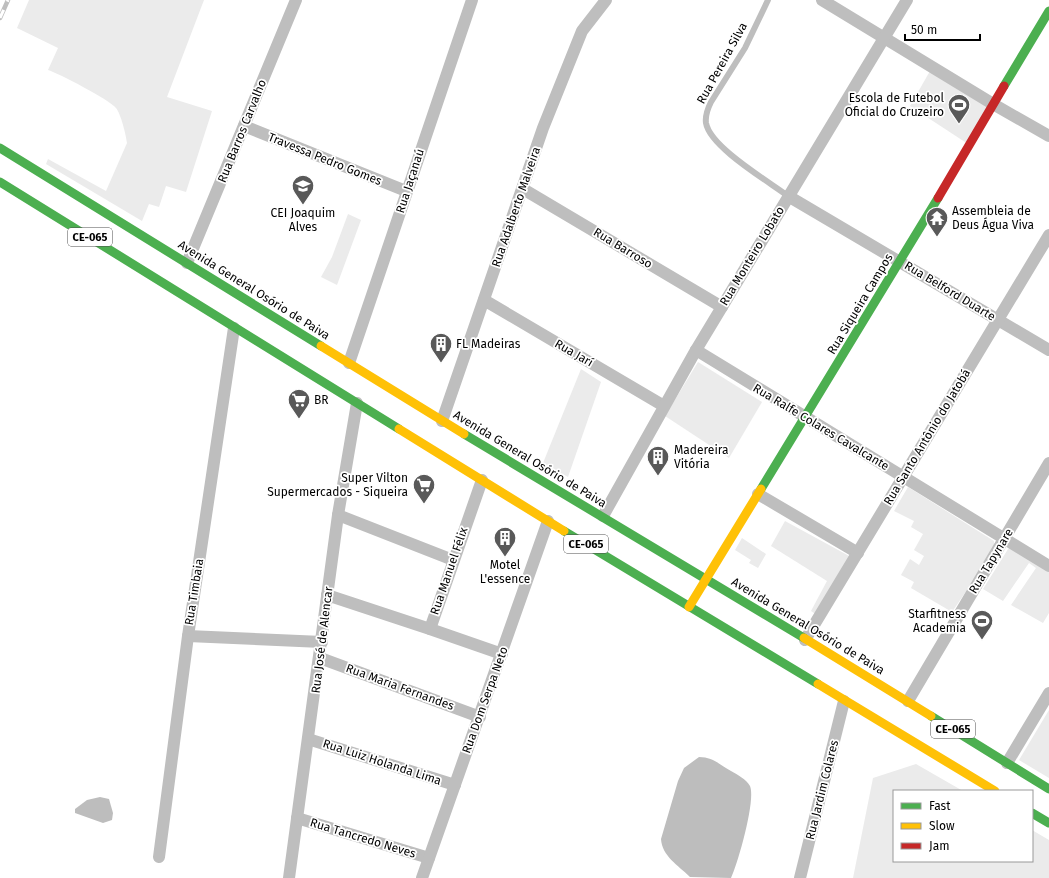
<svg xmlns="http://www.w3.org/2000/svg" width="1049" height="878" viewBox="0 0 1049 878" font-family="'Fira Sans',sans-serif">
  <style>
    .green { fill: #ebebeb }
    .water { fill: #bdbdbd }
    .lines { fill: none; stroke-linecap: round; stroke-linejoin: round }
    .lane { stroke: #bebebe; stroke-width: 6 }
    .street { stroke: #bebebe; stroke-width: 12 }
    .fast { stroke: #4caf50; stroke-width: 9 }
    .slow { stroke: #ffc107; stroke-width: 9 }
    .jam { stroke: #c62828; stroke-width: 9 }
    .rail-casing { stroke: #bebebe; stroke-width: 4.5 }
    .rail { stroke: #fff; stroke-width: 3; stroke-dasharray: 9; stroke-linecap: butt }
    .labels { text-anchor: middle; stroke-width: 3.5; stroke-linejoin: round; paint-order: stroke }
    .shield { fill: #fff; stroke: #4c4c4c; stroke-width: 1 }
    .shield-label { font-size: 11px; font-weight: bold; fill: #000 }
    .street-label { font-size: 12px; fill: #000; stroke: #fff }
    .poi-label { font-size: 12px; fill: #000; stroke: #fff; text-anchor: start }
  </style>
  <rect width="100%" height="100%" fill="#fff"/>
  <g class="green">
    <path d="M29,0H204L167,97L212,111L186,192L166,186L159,207L149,204L142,221L46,164L48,159L106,191L127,143C126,135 121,114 116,108C110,100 58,73 48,70L58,48L17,28Z"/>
    <polygon points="930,71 989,106 968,144 910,106"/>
    <polygon points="348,214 361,220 337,285 321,277 332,257"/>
    <polygon points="698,362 762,402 729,458 665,416"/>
    <polygon points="581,369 601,382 568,477 543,463"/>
    <polygon points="908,487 994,541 994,550 952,612 911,588 914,582 901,575 910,559 919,565 924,556 914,550 923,534 911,527 914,521 894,511"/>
    <polygon points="785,521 851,557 817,615 811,611 827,581 771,546"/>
    <polygon points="742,538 766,554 758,568 749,563 751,560 735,550"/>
    <polygon points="1010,546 1049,572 1049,613 1043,623 1011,605 1036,568 1029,563 1003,601 983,589"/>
    <polygon points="1049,710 1049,778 1019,760"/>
    <polygon points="916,764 963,791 894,791 894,861 1032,861 1032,830 1049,840 1049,878 853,878 873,778"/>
  </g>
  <g class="water">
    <path d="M699,757C713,757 720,765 731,771C738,775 746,779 750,786C756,800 738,863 731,878L690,877C678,865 662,856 661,839L678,781L684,768Z"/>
    <polygon points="100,797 109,799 113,813 112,820 103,823 75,813 75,809 87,800"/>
  </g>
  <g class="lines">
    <path class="lane" d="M768,0L745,48L711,102C708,108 705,116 706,123C710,147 768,181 788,196"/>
    <g class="street">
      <polyline points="822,0 993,104 1049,136"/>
      <polyline points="244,126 406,191"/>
      <polyline points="523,189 722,307"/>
      <polyline points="788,196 1049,350"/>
      <polyline points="187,263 296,0"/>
      <polyline points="484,300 664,406"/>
      <polyline points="696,350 1049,566"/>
      <polyline points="349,363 472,0"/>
      <polyline points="442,421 543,128 582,31 606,0"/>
      <polyline points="758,494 858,553"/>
      <polyline points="338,515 453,560"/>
      <polyline points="603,516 696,350 907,0"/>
      <polyline points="327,595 430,629 482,480"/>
      <polyline points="430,629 502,654"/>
      <polyline points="188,636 322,642"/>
      <polyline points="805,640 1049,235"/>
      <polyline points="320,658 480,717"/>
      <polyline points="908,701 1049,463"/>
      <polyline points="308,739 455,785"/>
      <polyline points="1007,763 1049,693"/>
      <polyline points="297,818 429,858"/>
      <polyline points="159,857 188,636 234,328"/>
      <polyline points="289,878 338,515 357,403"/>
      <polyline points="422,878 548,521"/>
      <polyline points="800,878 844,701"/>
    </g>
    <g class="fast">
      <polyline points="1004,86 1049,11"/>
      <polyline points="0,148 321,346"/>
      <polyline points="0,182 399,429"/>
      <polyline points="464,434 804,638"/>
      <polyline points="761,489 938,198"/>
      <polyline points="564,531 818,684"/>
      <polyline points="931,716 1049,789"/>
      <polyline points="1032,813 1049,823"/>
    </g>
    <g class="slow">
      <polyline points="321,346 464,434"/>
      <polyline points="399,429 564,531"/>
      <polyline points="689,607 761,489"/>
      <polyline points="804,638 931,716"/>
      <polyline points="818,684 995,791"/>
    </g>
    <polyline class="jam" points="938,198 1004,86"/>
    <g class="rail-casing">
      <polyline id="rail" points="0,18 8,0"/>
    </g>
    <use href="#rail" class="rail"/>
  </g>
  <defs>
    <g id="stadium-pin" transform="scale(1.15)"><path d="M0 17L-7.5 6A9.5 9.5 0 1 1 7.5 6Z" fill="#595959" stroke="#fff"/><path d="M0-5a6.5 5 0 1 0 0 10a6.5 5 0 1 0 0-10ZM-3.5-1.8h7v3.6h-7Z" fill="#fff"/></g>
    <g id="school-pin" transform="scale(1.15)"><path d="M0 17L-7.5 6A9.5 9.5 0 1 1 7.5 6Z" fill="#595959" stroke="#fff"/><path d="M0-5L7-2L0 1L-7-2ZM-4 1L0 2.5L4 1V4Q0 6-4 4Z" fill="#fff"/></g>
    <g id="temple-pin" transform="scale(1.15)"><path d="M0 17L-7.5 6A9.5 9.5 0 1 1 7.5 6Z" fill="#595959" stroke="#fff"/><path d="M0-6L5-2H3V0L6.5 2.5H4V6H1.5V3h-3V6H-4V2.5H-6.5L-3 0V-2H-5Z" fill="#fff"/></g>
    <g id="building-pin" transform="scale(1.15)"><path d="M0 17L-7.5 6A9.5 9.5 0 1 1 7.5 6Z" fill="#595959" stroke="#fff"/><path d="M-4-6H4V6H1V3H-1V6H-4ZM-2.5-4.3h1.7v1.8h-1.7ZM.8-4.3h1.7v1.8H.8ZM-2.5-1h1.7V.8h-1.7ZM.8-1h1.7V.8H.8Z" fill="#fff"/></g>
    <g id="supermarket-pin" transform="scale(1.15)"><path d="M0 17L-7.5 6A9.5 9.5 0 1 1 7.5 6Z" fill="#595959" stroke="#fff"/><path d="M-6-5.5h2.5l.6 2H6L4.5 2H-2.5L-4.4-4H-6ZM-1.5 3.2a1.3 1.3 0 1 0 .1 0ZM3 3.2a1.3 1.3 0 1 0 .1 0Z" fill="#fff"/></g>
  </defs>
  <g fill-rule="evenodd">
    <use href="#stadium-pin" x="959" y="105"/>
    <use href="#school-pin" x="303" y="186"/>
    <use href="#temple-pin" x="937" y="218"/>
    <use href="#building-pin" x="441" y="344"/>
    <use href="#supermarket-pin" x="299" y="400"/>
    <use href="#building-pin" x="658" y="457"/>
    <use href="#supermarket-pin" x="424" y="485"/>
    <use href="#building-pin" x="505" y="538"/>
    <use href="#stadium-pin" x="982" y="621"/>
  </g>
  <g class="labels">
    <g class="shield">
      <rect x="68" y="228" width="44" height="18" rx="3"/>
      <rect x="564" y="535" width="44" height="18" rx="3"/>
      <rect x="931" y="720" width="44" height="18" rx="3"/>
    </g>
    <g class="shield-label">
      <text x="90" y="241">CE-065</text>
      <text x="586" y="548">CE-065</text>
      <text x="953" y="733">CE-065</text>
    </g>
    <g class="street-label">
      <text transform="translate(722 63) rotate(-61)" y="4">Rua Pereira Silva</text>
      <text transform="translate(242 131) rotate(-68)" y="4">Rua Barros Carvalho</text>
      <text transform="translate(325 159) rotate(22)" y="4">Travessa Pedro Gomes</text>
      <text transform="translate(410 181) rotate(-72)" y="4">Rua Jaçanaú</text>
      <text transform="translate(516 207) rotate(-71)" y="4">Rua Adalberto Malveira</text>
      <text transform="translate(623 248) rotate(31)" y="4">Rua Barroso</text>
      <text transform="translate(752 256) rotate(-59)" y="4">Rua Monteiro Lobato</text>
      <text transform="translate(254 290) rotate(32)" y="4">Avenida General Osório de Paiva</text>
      <text transform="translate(950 291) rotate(31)" y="4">Rua Belford Duarte</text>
      <text transform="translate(860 304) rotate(-59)" y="4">Rua Siqueira Campos</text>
      <text transform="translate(574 353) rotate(30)" y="4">Rua Jarí</text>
      <text transform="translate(821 427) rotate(31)" y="4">Rua Ralfe Colares Cavalcante</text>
      <text transform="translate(927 437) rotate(-59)" y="4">Rua Santo Antônio do Jatobá</text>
      <text transform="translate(530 459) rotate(31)" y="4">Avenida General Osório de Paiva</text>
      <text transform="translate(991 561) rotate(-59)" y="4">Rua Tapynare</text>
      <text transform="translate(449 571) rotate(-71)" y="4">Rua Manuel Félix</text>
      <text transform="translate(194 592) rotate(-81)" y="4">Rua Timbaia</text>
      <text transform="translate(808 626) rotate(31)" y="4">Avenida General Osório de Paiva</text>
      <text transform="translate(322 640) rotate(-83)" y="4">Rua José de Alencar</text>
      <text transform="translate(400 687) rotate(20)" y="4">Rua Maria Fernandes</text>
      <text transform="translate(485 700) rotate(-70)" y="4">Rua Dom Serpa Neto</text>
      <text transform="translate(382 762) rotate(18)" y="4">Rua Luiz Holanda Lima</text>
      <text transform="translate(822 790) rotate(-76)" y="4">Rua Jardim Colares</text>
      <text transform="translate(363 838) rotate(17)" y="4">Rua Tancredo Neves</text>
    </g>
    <g class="poi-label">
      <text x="944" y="102" text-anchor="end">Escola de Futebol<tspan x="944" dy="14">Oficial do Cruzeiro</tspan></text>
      <text x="952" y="215">Assembleia de<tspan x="952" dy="14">Deus Água Viva</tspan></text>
      <text x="303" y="217" text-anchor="middle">CEI Joaquim<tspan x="303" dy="14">Alves</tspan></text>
      <text x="456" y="348">FL Madeiras</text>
      <text x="314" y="404">BR</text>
      <text x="674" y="454">Madereira<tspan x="674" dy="14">Vitória</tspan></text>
      <text x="408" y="482" text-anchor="end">Super Vilton<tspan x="408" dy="14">Supermercados - Siqueira</tspan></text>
      <text x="505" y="569" text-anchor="middle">Motel<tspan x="505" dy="14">L'essence</tspan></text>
      <text x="966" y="618" text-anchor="end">Starfitness<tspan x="966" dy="14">Academia</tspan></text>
    </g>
  </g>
  <rect x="893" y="790" width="140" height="72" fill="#ffffff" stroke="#999999"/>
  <rect x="901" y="803" width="20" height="6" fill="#4caf50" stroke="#999999"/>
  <text x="929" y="810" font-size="12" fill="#000000">Fast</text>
  <rect x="901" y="823" width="20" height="6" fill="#ffc107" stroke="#999999"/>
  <text x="929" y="830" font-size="12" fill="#000000">Slow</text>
  <rect x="901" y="843" width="20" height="6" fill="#c62828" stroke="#999999"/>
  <text x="929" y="850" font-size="12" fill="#000000">Jam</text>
  <path d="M905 34v6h75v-6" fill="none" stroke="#000000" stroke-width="2"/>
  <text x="911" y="34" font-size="12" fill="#000000" stroke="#ffffff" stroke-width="3" paint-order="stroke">50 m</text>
</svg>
